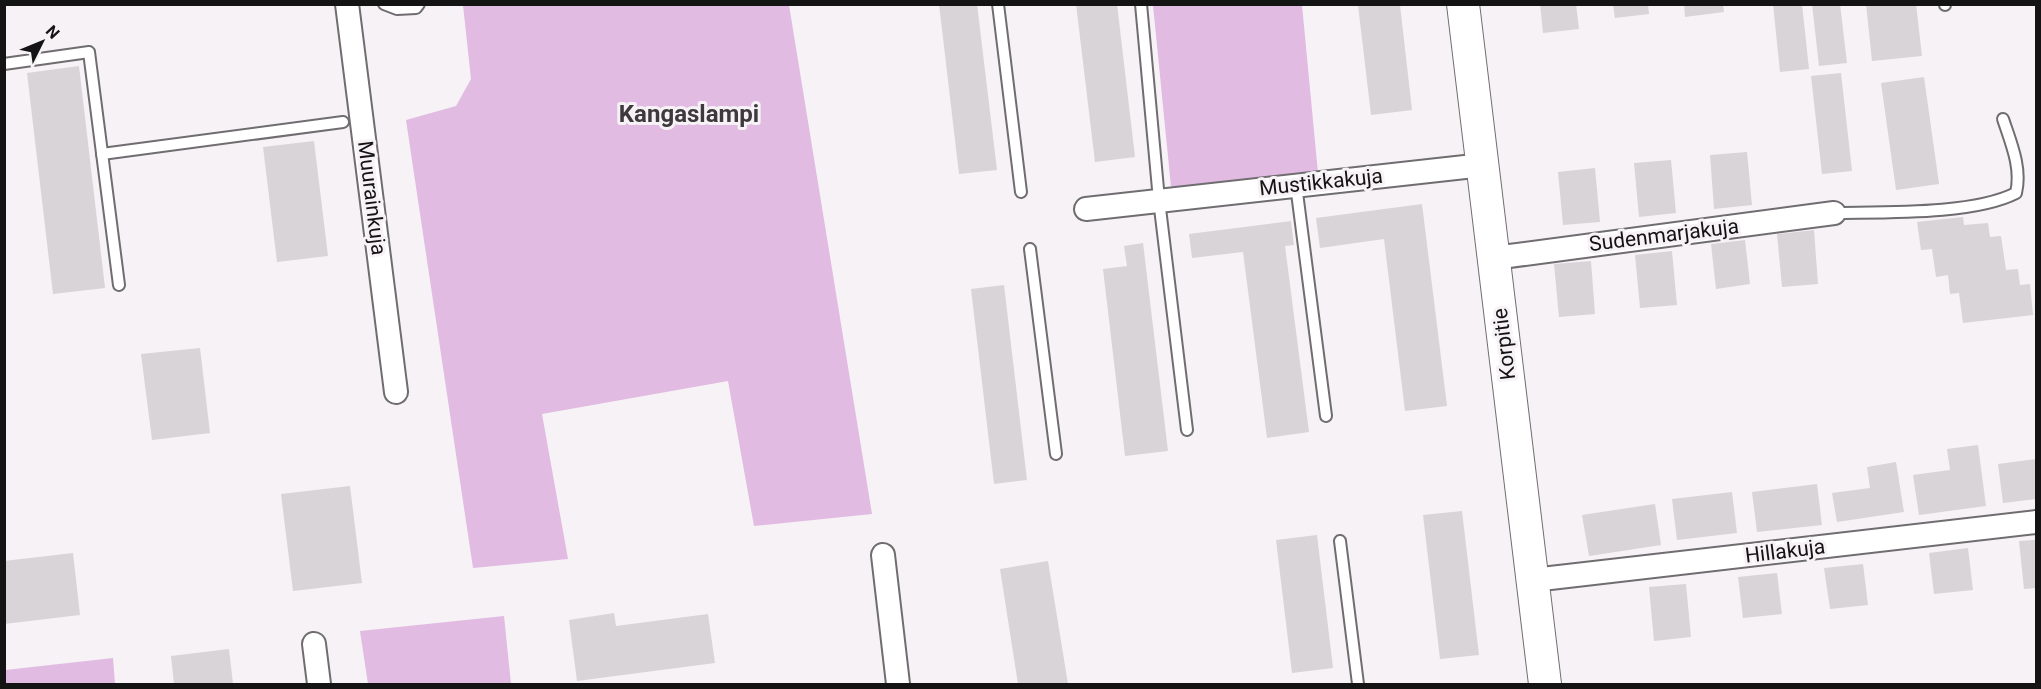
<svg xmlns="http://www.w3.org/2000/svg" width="2041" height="689" viewBox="0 0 2041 689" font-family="Roboto,sans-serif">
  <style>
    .green { fill: #e1bbe1 }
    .building { fill: #d8d4d8 }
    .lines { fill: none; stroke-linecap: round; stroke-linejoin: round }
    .lane-casing { stroke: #706d70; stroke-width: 14 }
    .street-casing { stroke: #706d70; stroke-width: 26 }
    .secondary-casing { stroke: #706d70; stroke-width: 34 }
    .lane { stroke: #fff; stroke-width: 10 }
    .street { stroke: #fff; stroke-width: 22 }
    .secondary { stroke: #fff; stroke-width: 32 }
    .labels { text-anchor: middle; stroke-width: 6; stroke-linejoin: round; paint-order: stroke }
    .street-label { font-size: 21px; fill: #151415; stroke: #f6f2f6 }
    .quarter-label { font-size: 24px; font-weight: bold; fill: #3d393d; stroke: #f6f2f6 }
  </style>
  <rect width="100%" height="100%" fill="#f6f2f6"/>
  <g class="green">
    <polygon points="463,5 789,5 872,514 754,526 728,381 542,414 568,559 473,568 406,120 456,106 471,79"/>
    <polygon points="1153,5 1302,5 1318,173 1171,187"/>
    <polygon points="504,616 511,684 368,684 360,631"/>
    <polygon points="113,658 115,684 5,684 5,670"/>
  </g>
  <g class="building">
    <polygon points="939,4 977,4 997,170 959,174"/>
    <polygon points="1076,4 1117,4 1135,157 1095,162"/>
    <polygon points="1540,4 1576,4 1579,29 1543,33"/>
    <polygon points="1613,4 1648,4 1649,14 1615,18"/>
    <polygon points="1684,4 1723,4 1724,12 1685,17"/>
    <polygon points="1773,4 1802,4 1809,69 1780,72"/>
    <polygon points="1812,4 1840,4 1847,63 1819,66"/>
    <polygon points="1866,4 1916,4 1922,56 1872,61"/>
    <polygon points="1358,5 1400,5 1412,110 1371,115"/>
    <polygon points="79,66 105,288 53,294 27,73"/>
    <polygon points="1841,73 1852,171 1822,174 1811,76"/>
    <polygon points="1924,77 1939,184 1896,190 1881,83"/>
    <polygon points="314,141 328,256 277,262 263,147"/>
    <polygon points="1747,152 1752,205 1714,209 1710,155"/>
    <polygon points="1671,160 1676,213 1639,217 1634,163"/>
    <polygon points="1595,168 1600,222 1563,225 1558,172"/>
    <polygon points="1422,204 1447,406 1405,411 1384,239 1320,248 1316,218"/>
    <polygon points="1963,217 1964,225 1988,223 1990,237 2001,236 2006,270 2018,269 2020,285 2030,284 2033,315 1963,323 1959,293 1950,294 1948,275 1936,277 1932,249 1921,250 1917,222"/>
    <polygon points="1291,221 1294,245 1285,246 1309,432 1267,438 1243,252 1192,258 1189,234"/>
    <polygon points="1814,230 1818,284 1782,287 1777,234"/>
    <polygon points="1745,240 1750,284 1716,289 1711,244"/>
    <polygon points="1143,243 1168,451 1125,456 1103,269 1127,266 1124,246"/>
    <polygon points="1672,251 1677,305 1640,308 1635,255"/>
    <polygon points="1591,261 1595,314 1559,317 1554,264"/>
    <polygon points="1004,285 1027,480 994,484 971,289"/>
    <polygon points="200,348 210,433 152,440 141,354"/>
    <polygon points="1978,445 1986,506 1919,515 1913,475 1950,470 1947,449"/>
    <polygon points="2036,459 2036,499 2003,503 1998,464"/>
    <polygon points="1896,462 1904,512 1837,522 1832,493 1870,488 1867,467"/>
    <polygon points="1817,484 1822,525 1757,532 1752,492"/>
    <polygon points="350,486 362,583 293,591 281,494"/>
    <polygon points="1732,492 1737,533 1677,540 1672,499"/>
    <polygon points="1655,504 1661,545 1589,556 1582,515"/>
    <polygon points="1462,511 1479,655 1440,659 1423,515"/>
    <polygon points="1317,535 1333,668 1292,673 1276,540"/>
    <polygon points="2036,540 2036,588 2024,589 2019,541"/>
    <polygon points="1968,548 1973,590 1934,594 1929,553"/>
    <polygon points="73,553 80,615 4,624 4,561"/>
    <polygon points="1048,561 1068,684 1018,684 1000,569"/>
    <polygon points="1863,564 1868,605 1830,609 1824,568"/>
    <polygon points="1777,573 1782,614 1743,618 1738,577"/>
    <polygon points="1686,584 1691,637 1654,641 1649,587"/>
    <polygon points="614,613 616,626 708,614 715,663 577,681 569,620"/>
    <polygon points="229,649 233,684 174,684 171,656"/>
  </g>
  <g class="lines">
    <g class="lane-casing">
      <g id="lane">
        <polyline points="384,4 397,9 416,8 419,4"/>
        <polyline points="998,4 1021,192"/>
        <polyline points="1141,4 1159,200 1187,430"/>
        <polyline points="1945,5 1945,4"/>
        <polyline points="4,64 89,52 119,285"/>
        <polyline points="102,154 343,122"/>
        <polyline points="1296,185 1326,416"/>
        <path d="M1834,213C1884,212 1973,215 2016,193C2022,168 2011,143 2003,119"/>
        <polyline points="1030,249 1056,454"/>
        <polyline points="1340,541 1358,684"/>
      </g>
    </g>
    <g class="street-casing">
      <g id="street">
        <polyline points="347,4 396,392"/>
        <polyline points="1086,209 1483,165"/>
        <polyline points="1494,258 1834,213"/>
        <polyline points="883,555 898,684"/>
        <polyline points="1533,580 2036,522"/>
        <polyline points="314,644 319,684"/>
      </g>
    </g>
    <g class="secondary-casing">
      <polyline id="secondary" points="1463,4 1545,684"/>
    </g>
    <use href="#lane" class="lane"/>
    <use href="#street" class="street"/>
    <use href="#secondary" class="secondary"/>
  </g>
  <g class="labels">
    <g class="street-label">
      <text transform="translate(1321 182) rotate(-6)" y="7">Mustikkakuja</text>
      <text transform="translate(372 198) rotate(83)" y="7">Muurainkuja</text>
      <text transform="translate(1664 235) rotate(-7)" y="7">Sudenmarjakuja</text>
      <text transform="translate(1504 344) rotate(-97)" y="7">Korpitie</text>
      <text transform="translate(1785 551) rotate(-7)" y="7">Hillakuja</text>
    </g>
    <g class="quarter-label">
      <text x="689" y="122">Kangaslampi</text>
    </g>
  </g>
  <rect width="2041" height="689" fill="none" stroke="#151415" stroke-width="12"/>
  <g transform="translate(42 42) rotate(47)" stroke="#f6f2f6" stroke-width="4.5" paint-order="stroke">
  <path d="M0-4.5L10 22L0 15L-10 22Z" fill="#151415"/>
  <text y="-9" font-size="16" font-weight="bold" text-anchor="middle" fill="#151415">N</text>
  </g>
</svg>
